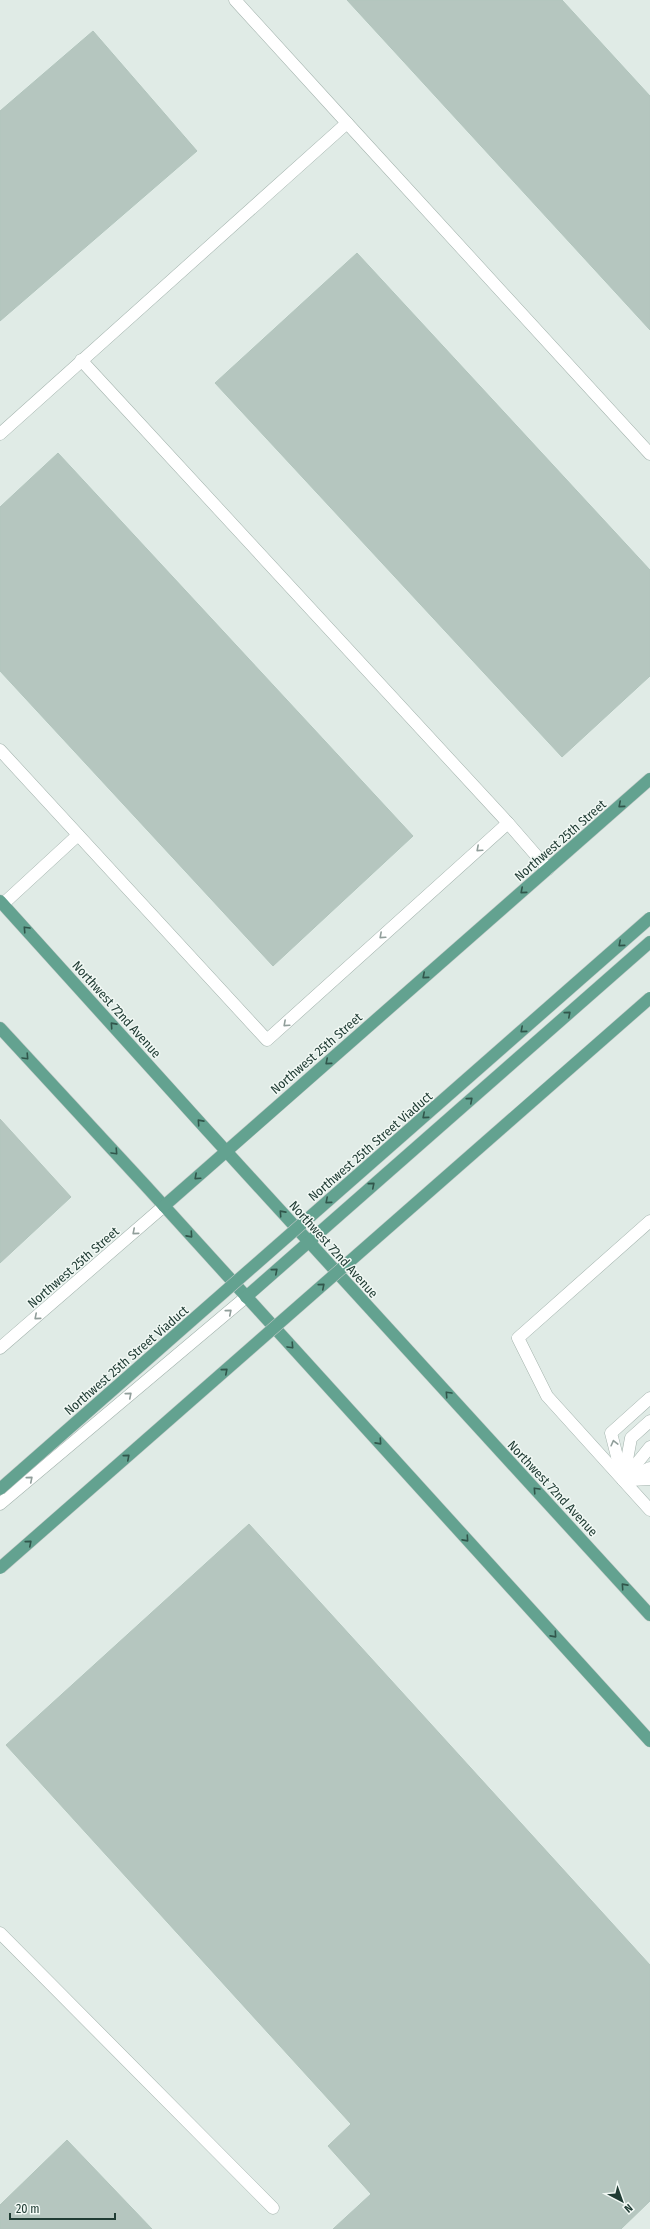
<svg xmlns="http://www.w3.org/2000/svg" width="650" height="2229" viewBox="0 0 650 2229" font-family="'Fira Sans Condensed',sans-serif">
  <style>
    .building { fill: #b5c6bf; stroke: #b2c5bd }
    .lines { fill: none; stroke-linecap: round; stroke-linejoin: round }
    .minor-casing { stroke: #a3b3ad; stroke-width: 13 }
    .major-casing { stroke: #c1c8c6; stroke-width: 13 }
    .minor { stroke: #fff; stroke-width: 12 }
    .major { stroke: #63a290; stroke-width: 12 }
    .major-bridge-casing { stroke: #c1c8c6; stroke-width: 13; stroke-linecap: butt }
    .major-bridge { stroke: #63a290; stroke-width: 12 }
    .oneway { stroke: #31564b }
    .oneway2 { stroke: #909e9a }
    .labels { text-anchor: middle; stroke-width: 3; stroke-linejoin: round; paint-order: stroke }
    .street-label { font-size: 13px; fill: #203c34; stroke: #f1f8f4 }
  </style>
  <rect width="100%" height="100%" fill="#e0ebe6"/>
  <g class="building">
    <polygon points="347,0 562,0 650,96 650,330"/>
    <polygon points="93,31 197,151 0,321 0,111"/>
    <polygon points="357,253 650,570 650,676 562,757 215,383"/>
    <polygon points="58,453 413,836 273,966 0,671 0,507"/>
    <polygon points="0,1119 71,1197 0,1263"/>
    <polygon points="249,1524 650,1965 650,2201 621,2229 333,2229 371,2194 328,2146 351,2124 6,1745"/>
    <polygon points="67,2140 152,2229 0,2229 0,2205"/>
  </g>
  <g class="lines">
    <g class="minor-casing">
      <g id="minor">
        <polyline points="347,123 650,454"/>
        <polyline points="81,360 508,823 548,869"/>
        <polyline points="0,434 347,123 235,0"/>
        <polyline points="0,750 267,1040 508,823"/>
        <polyline points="3,904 78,835"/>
        <polyline points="650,1221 518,1338 547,1396 650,1510"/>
        <polyline points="0,1348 164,1206"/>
        <polyline points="624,1476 631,1438 650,1421"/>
        <polyline points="625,1478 650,1447"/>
        <polyline points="623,1480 611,1433 650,1398"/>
        <polyline points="625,1480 650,1468"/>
        <polyline points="631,1480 650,1479"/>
        <polyline points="0,1504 246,1297"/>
        <polyline points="0,1933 273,2208"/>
      </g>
    </g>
    <g class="major-casing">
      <g id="major">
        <polyline points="0,901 205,1128 650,1615"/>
        <polyline points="0,1028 145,1185 650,1741"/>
        <polyline points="164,1206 650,779"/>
        <polyline points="246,1297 650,942"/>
      </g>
    </g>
    <use href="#minor" class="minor"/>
    <use href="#major" class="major"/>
    <g class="major-bridge-casing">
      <g id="major-bridge">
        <polyline points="0,1489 650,918"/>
        <polyline points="0,1568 650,998"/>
      </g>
    </g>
    <use href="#major-bridge" class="major-bridge"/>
  </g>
  <defs><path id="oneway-chevron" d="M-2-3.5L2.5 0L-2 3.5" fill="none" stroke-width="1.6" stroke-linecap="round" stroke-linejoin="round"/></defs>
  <g class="oneway">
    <use href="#oneway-chevron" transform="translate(621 805) rotate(139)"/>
    <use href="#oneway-chevron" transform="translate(523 891) rotate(139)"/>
    <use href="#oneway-chevron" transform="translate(26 929) rotate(-133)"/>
    <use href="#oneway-chevron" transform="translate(621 944) rotate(139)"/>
    <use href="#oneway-chevron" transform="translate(425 976) rotate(139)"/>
    <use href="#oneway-chevron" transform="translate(568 1014) rotate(-41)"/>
    <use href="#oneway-chevron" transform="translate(113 1025) rotate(-132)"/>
    <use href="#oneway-chevron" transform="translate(523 1030) rotate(139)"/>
    <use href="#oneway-chevron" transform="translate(26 1057) rotate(47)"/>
    <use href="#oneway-chevron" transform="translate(328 1062) rotate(139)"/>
    <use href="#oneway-chevron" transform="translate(470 1100) rotate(-41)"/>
    <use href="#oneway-chevron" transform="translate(425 1116) rotate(139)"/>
    <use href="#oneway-chevron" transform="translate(200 1122) rotate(-132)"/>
    <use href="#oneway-chevron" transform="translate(115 1152) rotate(47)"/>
    <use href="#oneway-chevron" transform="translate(197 1177) rotate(138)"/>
    <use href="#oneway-chevron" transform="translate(372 1185) rotate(-41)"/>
    <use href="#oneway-chevron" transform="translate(328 1201) rotate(139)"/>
    <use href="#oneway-chevron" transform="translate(282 1213) rotate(-132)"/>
    <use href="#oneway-chevron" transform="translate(190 1235) rotate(48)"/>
    <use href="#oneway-chevron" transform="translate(275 1271) rotate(-41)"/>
    <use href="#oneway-chevron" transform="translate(322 1286) rotate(-41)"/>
    <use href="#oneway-chevron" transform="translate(291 1346) rotate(47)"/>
    <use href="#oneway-chevron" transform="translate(225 1371) rotate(-41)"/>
    <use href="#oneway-chevron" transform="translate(448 1394) rotate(-133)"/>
    <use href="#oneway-chevron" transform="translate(379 1442) rotate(48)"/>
    <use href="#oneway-chevron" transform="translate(127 1457) rotate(-41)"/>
    <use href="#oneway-chevron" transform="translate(536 1490) rotate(-133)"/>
    <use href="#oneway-chevron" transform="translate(466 1539) rotate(48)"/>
    <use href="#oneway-chevron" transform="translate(29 1543) rotate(-41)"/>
    <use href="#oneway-chevron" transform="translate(624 1586) rotate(-132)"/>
    <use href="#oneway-chevron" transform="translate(554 1635) rotate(48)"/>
  </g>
  <g class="oneway2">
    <use href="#oneway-chevron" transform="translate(479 849) rotate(138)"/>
    <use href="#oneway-chevron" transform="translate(382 936) rotate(138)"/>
    <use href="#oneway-chevron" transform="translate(286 1024) rotate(138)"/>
    <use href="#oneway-chevron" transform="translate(135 1232) rotate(139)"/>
    <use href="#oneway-chevron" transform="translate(229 1312) rotate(-40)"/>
    <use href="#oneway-chevron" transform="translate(37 1317) rotate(139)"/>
    <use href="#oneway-chevron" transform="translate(129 1395) rotate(-40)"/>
    <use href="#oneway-chevron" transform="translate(614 1443) rotate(-104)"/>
    <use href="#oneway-chevron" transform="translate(30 1479) rotate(-40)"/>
  </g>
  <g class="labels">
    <g class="street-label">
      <text transform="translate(560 840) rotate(-41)" y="5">Northwest 25th Street</text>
      <text transform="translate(117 1009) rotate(48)" y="5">Northwest 72nd Avenue</text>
      <text transform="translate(316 1053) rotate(-41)" y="5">Northwest 25th Street</text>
      <text transform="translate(370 1146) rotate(-41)" y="5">Northwest 25th Street Viaduct</text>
      <text transform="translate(334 1249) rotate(48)" y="5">Northwest 72nd Avenue</text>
      <text transform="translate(73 1267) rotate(-41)" y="5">Northwest 25th Street</text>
      <text transform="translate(126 1360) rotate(-41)" y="5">Northwest 25th Street Viaduct</text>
      <text transform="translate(553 1488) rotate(47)" y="5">Northwest 72nd Avenue</text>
    </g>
  </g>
  <g transform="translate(622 2201) rotate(139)" stroke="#f1f8f4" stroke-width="3" paint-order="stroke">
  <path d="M0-3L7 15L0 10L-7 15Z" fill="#203c34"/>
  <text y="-6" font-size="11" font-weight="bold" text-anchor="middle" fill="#203c34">N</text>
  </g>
  <path d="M10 2213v6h105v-6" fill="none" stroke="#203c34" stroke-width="2"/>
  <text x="16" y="2213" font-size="12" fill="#203c34" stroke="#f1f8f4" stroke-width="3" paint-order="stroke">20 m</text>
</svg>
